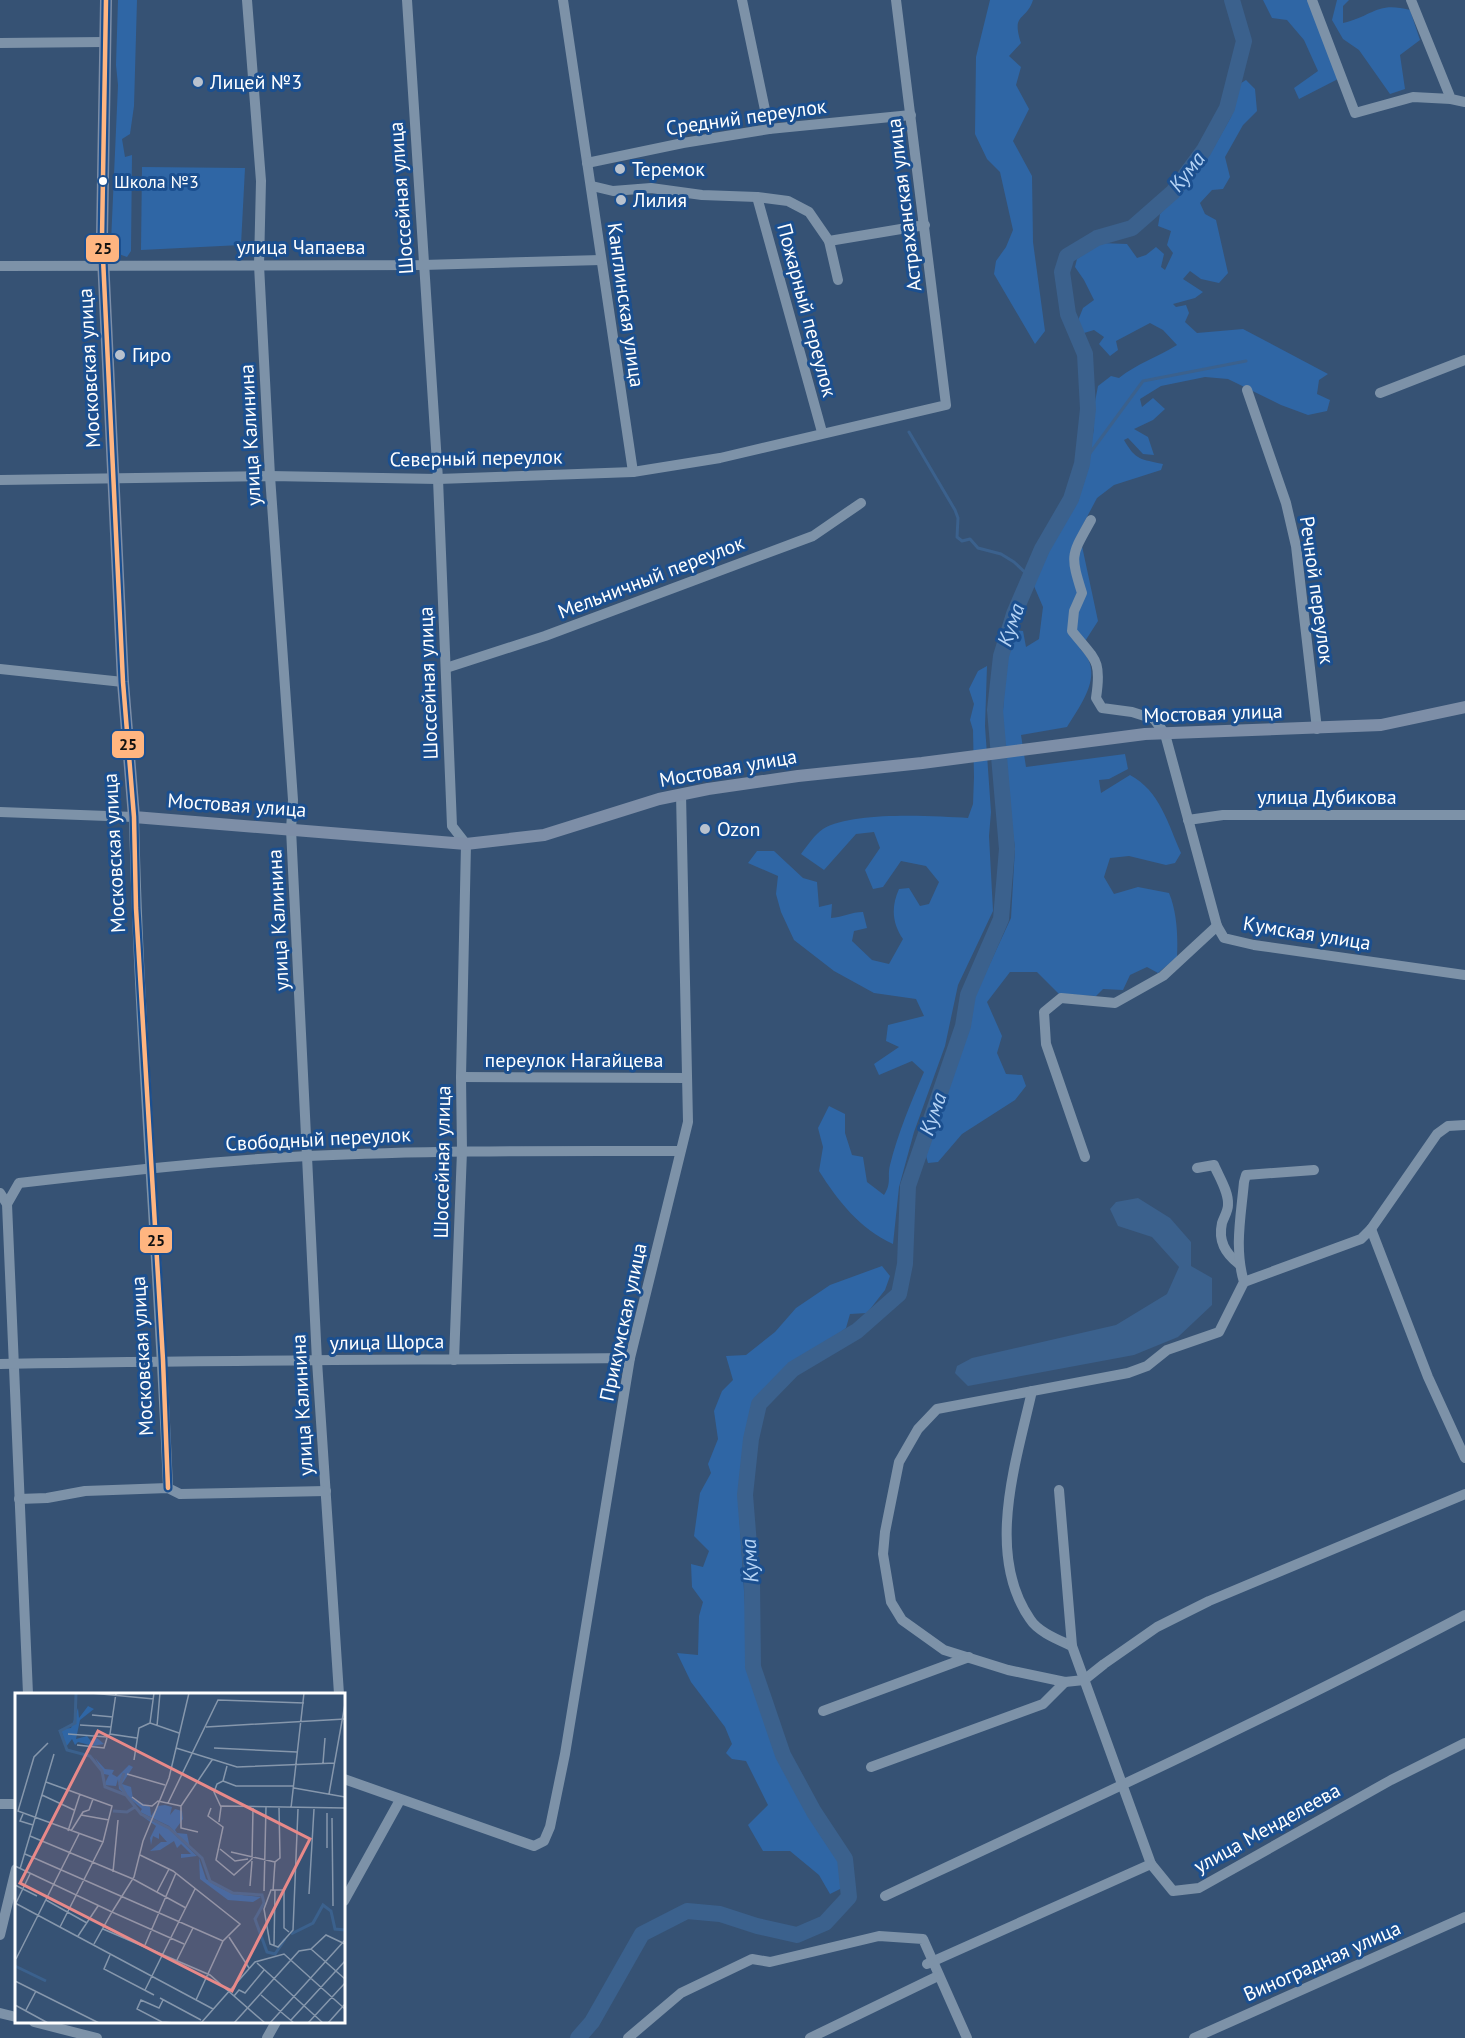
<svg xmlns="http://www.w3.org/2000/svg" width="1465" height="2038" viewBox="0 0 1465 2038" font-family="'PT Sans',sans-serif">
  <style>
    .green { fill: #2f66a5 }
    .water { fill: #3b618d }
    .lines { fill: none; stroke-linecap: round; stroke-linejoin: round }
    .stream { stroke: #3b618d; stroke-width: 3 }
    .river { stroke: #3b618d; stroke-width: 16 }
    .minor { stroke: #7d92a8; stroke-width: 10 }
    .major { stroke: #7d8ea7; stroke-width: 12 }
    .bus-1-casing { stroke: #1b4f8f; stroke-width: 9 }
    .bus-1 { stroke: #ffb580; stroke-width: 4.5 }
    .poi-dot { fill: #b9c2ce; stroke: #1b4f8f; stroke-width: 2 }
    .bus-dot { fill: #fff; stroke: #1b4f8f; stroke-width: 2 }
    .labels { text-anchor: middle; stroke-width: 6; stroke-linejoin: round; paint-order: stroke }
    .bus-label { font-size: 18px; fill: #fff; stroke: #1b4f8f; text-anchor: start }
    .poi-label { font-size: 20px; fill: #fff; stroke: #1b4f8f; text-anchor: start }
    .street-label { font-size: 20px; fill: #fff; stroke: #1b4f8f }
    .water-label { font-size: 21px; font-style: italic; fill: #b5d3f5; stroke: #1b4f8f }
    .inset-river { fill: none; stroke: #3b618d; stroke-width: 3 }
    .inset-road { fill: none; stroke: #8697ac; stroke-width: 1.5 }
    .view { fill: #e88989; fill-opacity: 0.15; stroke: #e88989; stroke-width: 3 }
    .inset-edge { fill: none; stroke: #fff; stroke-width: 3 }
    .line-badge { stroke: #1b4f8f; stroke-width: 2 }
    .pale-badge-label { font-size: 16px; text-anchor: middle; font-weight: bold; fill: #111 }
  </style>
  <rect width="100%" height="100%" fill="#365274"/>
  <g class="green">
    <polygon points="118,0 137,0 134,106 130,134 122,139 125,157 132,155 131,251 127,257 116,253 111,242 118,85 116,65"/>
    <path d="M990,0H1033C1026,22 1011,12 1021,43L1009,56L1021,67L1016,85L1029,109L1013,141L1032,176L1033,242L1045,331L1035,344L994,274L996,261L1006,247L1013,230L1000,172L987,159L975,134L976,57Z"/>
    <polygon points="1263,0 1308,0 1338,79 1299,99 1294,88 1318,71 1304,40 1287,20 1272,18"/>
    <path d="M1337,0H1349L1343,6V23C1373,16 1377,1 1410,10L1420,40L1400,55L1405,89L1390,94L1359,50L1343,39L1332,20Z"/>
    <path d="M1246,80L1255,89L1257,111L1243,125L1225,157L1230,177L1223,189L1212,190L1200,203L1205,214L1216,220L1228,273L1219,283L1201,279L1190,271L1183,279L1203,292L1195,298L1173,304L1176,307L1186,305L1189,313L1185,322L1197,333L1243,329L1328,374L1319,380L1317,394L1330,400L1327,411L1308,415L1281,405L1228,379L1205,377L1161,386L1140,399L1142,407L1153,398L1165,409L1153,420L1134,429L1148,437L1154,455L1143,454L1128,438L1124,440C1136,461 1141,459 1163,464L1161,470L1114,485L1097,498L1079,532L1098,621L1080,649C1106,672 1081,704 1067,727L1021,735L1026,767L1125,754L1128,769L1109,779L1099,780L1101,793L1130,775C1160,791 1168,824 1181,853L1175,863L1166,865L1129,856L1110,858L1104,877L1114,894L1138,887L1169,893C1177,912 1178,936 1177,957L1158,973L1147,967L1130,975L1123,990L1103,989L1096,996L1059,994L1037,972H1010L987,1002L1002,1036L997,1053L1006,1074L1022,1075L1026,1086L1015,1100L962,1134L938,1162L928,1163L926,1156L968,1032L974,998L1011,918L1015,848L1006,784L1002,725L1008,638L1015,630L1023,631L1026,647L1039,639L1043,607L1034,586L1046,555L1076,500L1086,467L1094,429V407L1098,386L1111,376L1119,378C1136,364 1158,357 1177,345L1163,330L1150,323L1116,341L1118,350L1110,356L1099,344L1104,337L1094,330L1084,333L1077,323L1083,308L1094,300L1084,280L1075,267L1077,259L1099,243L1127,244L1137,258L1146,255L1156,247L1164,254L1161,267L1165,270L1173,253L1167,245L1171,231L1158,226L1160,214L1210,154L1231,117L1238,85Z"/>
    <polygon points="142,167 245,168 241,245 141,250"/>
    <path d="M987,666L985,726L991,812L989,836L993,911L958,985L945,1046L914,1132L899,1187L893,1244C860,1229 838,1201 819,1171L823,1147L818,1128L829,1106L845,1114V1133L852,1155L863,1157L867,1182L884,1195C892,1183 887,1177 890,1165C898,1133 911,1102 924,1072L912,1061L879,1075L874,1064L899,1047L886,1041L888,1025L924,1016L916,999L874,993L834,971L794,940L781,912L776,894L778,876L748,863L757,851H774L803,878L817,882L819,907L832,904L831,918C843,917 851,912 863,912L867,928L854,931L852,941L872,960L889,964L903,939C892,923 891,907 899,889L909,888L920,906L929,904L939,882L926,866L901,861L883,887L873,889L865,870L880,848L874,832L856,834L824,870L801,854C807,846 815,834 823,829C853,811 932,816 968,818L973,804L974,777L973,730L970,720L974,704L969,689L978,671Z"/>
    <polygon points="882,1266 890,1276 885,1290 867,1313 850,1314 846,1328 831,1339 788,1364 754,1401 744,1440 738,1495 749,1670 777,1757 808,1812 840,1860 842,1888 830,1894 819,1875 790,1851 763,1851 748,1825 768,1805 746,1761 732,1759 726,1753 732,1744 725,1727 691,1682 677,1653 698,1655 699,1616 703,1602 692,1587 691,1564 703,1567 709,1551 694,1536 700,1493 711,1473 708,1464 718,1439 714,1411 722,1391 733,1380 726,1356 746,1355 775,1332 796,1308 830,1285"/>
  </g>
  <polygon class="water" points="1138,1198 1170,1218 1191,1242 1191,1266 1212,1278 1212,1305 1178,1337 1134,1355 968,1386 955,1373 957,1366 972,1358 1116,1325 1167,1294 1179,1267 1152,1237 1118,1226 1110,1209 1116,1202"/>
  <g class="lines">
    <g class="stream">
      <polyline points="909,432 955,510 958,518 957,537 962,541 970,539 978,548 1001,554 1014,562 1030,577"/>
      <polyline points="1082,464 1143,381 1246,361"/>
    </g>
    <polyline class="river" points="578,2038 592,2022 642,1934 687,1911 720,1914 757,1926 797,1935 825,1923 849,1897 845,1859 814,1812 783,1755 753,1667 752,1582 745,1495 751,1439 759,1404 793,1369 857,1331 899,1294 905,1264 908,1186 963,1026 968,995 1001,919 1007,849 995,710 1001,656 1014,614 1042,549 1071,499 1082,464 1088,409 1085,354 1068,314 1062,272 1067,256 1097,238 1132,228 1173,192 1204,150 1227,108 1244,41 1232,0"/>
    <g class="minor">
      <polyline points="247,0 261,181 259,265 270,476 293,800 291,829 317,1361 339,1694"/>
      <polyline points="407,0 438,479 452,826 466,844 461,1077 462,1151 454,1360"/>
      <polyline points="563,0 633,472"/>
      <polyline points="742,0 769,129"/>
      <polyline points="1312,0 1355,113 1413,97 1451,99"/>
      <polyline points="1411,0 1451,99 1465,102"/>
      <polyline points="0,43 104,42"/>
      <polyline points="587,163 683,143 769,129 911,115"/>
      <polyline points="592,186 613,191 651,188 702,195 757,197 788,201 809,212 829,241 925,225"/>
      <polyline points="757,197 822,432"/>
      <polyline points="829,241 838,280"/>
      <polyline points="0,266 423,265 601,260"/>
      <polyline points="1247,390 1286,503 1296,546 1317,729"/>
      <polyline points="1380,393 1465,360"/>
      <polyline points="0,480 270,476 438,479 633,472 720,458 946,405 896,0"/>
      <path d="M1091,520C1071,556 1070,554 1082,593L1074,611L1072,631C1095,660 1102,659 1096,698L1102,708L1132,712L1154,719L1165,734L1217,926"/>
      <polyline points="446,668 545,636 813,536 861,503"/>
      <polyline points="0,669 123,682"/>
      <path d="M0,812L134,817C139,1041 159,1264 168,1488"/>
      <polyline points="1188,820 1223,815 1465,815"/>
      <polyline points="461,1077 687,1078"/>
      <polyline points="1085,1157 1046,1044 1044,1012 1061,998 1115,1003 1163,976 1217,926 1224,938 1254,945 1465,975"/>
      <path d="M1197,1168L1214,1165C1219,1177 1229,1192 1228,1205C1228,1211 1224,1217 1222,1223C1218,1241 1225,1253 1239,1264"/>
      <path d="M1314,1170L1246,1175L1244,1182C1241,1216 1234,1249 1244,1282L1219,1332L1167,1350L1147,1366L1128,1373L937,1409L918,1429L899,1462L885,1532L883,1554L891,1602L902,1620L944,1650L1008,1670L1065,1682L1084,1680L1104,1664L1157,1627L1209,1601L1465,1494"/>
      <polyline points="0,1193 7,1204 28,1694"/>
      <path d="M7,1204L19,1183C115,1172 211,1161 308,1156C432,1150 556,1151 680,1151"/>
      <polyline points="1371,1229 1428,1377 1465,1458"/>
      <polyline points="1244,1282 1361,1239 1371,1229 1437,1134 1448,1126 1465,1125"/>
      <path d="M0,1364C210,1360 420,1360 630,1358"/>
      <path d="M1032,1391C1016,1462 985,1554 1030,1619C1038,1632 1059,1640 1072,1646"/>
      <polyline points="1059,1490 1072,1646 1151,1864"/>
      <polyline points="19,1499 47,1498 85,1491 168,1488 180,1494 326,1491"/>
      <polyline points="823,1711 969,1657"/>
      <polyline points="871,1767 1043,1704 1065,1682"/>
      <polyline points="344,1779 534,1846 544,1841 550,1827 565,1754 630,1358 688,1122 681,794"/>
      <polyline points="0,1804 16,1804"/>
      <path d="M885,1896C1080,1805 1275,1715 1465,1615"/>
      <polyline points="344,1901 400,1800"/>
      <polyline points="0,1935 16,1869"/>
      <polyline points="927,1964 1151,1864 1173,1891 1199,1888 1391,1780 1465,1743"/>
      <polyline points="0,2013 16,2017"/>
      <polyline points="34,2022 97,2038"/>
      <polyline points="267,2038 276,2022"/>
      <polyline points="628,2038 681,1993 752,1959 770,1962 879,1936 923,1939 967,2038"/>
      <polyline points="810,2038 938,1976"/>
      <polyline points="1194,2038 1465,1917"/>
    </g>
    <polyline class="major" points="106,0 102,237 123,682 134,817 466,844 544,835 659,799 708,789 798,776 922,763 1145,734 1381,725 1465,707"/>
    <g class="bus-1-casing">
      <polyline id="bus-1" points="106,0 102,237 123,682 134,817 136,908 163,1360 168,1488"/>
    </g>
    <use href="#bus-1" class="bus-1"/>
  </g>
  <g class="poi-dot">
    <circle cx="198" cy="82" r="6"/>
    <circle cx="620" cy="169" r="6"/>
    <circle cx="621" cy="200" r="6"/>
    <circle cx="120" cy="355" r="6"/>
    <circle cx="705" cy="829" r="6"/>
  </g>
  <circle class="bus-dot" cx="103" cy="181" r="5"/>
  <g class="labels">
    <g class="bus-label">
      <text x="114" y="188">Школа №3</text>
    </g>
    <g class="poi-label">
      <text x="210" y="89">Лицей №3</text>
      <text x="632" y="176">Теремок</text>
      <text x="633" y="207">Лилия</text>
      <text x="132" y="362">Гиро</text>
      <text x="717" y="836">Ozon</text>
    </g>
    <g class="street-label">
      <text transform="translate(746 117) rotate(-8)" y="7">Средний переулок</text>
      <text transform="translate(401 198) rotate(-94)" y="7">Шоссейная улица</text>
      <text transform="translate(904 205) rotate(-97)" y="7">Астраханская улица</text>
      <text x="301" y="254">улица Чапаева</text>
      <text transform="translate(626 305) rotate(82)" y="7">Канглинская улица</text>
      <text transform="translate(807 310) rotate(75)" y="7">Пожарный переулок</text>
      <text transform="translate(89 368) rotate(-93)" y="7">Московская улица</text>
      <text transform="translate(250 435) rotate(-93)" y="7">улица Калинина</text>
      <text transform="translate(476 458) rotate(-1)" y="7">Северный переулок</text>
      <text transform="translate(651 577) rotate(-21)" y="7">Мельничный переулок</text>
      <text transform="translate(1317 590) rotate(82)" y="7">Речной переулок</text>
      <text transform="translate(428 683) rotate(-92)" y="7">Шоссейная улица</text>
      <text transform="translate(1213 713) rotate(-2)" y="7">Мостовая улица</text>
      <text transform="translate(728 768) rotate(-10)" y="7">Мостовая улица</text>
      <text x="1327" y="804">улица Дубикова</text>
      <text transform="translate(237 805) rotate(4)" y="7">Мостовая улица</text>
      <text transform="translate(114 853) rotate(-93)" y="7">Московская улица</text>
      <text transform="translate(278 920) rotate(-93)" y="7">улица Калинина</text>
      <text transform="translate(1307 933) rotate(9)" y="7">Кумская улица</text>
      <text x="574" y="1067">переулок Нагайцева</text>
      <text transform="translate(318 1139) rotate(-3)" y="7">Свободный переулок</text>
      <text transform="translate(442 1162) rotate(-89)" y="7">Шоссейная улица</text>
      <text transform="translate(623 1322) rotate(-78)" y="7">Прикумская улица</text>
      <text transform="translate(387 1342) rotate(-1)" y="7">улица Щорса</text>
      <text transform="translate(142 1356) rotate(-93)" y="7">Московская улица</text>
      <text transform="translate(302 1405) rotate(-93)" y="7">улица Калинина</text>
      <text transform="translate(1267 1828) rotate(-29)" y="7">улица Менделеева</text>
      <text transform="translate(1322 1961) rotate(-24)" y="7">Виноградная улица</text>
    </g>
    <g class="water-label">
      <text transform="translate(1187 172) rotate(-52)" y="7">Кума</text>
      <text transform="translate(1011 625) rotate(-71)" y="7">Кума</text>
      <text transform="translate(933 1114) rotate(-71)" y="7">Кума</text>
      <text transform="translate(750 1561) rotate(-94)" y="7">Кума</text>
    </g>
  </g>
  <g transform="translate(15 1693)">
    <rect width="330" height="330" fill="#365274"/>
    <path d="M73,13L79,16L65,27L61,46L72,43L78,51L81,44L89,51L78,53L63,49L60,52L57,46L51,54L46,36L56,35L63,15L64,25ZM80,65L90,76L99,77L97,81L102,84L114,72L118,74L107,91L116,94L118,106L135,114L136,123L143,113L150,112L157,114L155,122L160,116L167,118L168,126L160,137L162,140L172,141L175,155L154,133L125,119L127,116L104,96L103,86L101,93L89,92L94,82L89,81ZM127,123L153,135L182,163L166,165V161H176L166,151L162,155L159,148L145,157L135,158L146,149H152L144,140V146L138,143L136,152L135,145L141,133ZM184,165L191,186L200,192L218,201L246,204L238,209L213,207L185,186Z" fill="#2f66a5"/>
    <path class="inset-river" d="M61,0L60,30L45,38L52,57L75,63L87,78L90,94L111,102L126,121L154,135L187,165L195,188L218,200L247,202L249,210L240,226L252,259L260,261L270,246M109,80L105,91L111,102M98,118L112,119L120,114M276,241L298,230L308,212L316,218L320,236L330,237M0,273L31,288"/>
    <path class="inset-road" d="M76,0L139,6M101,0L95,41L122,45M139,0L135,30L164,40M77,22L98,24M65,32L96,34M142,33L145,0M191,34L330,26M53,41L92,44L95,41M33,50L19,64L3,118L88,149M62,52L89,55L92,45M161,55L222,74L320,70M199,55L282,59M119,67L124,35L135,30M308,70L310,45M112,81L150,92M208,88L221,93H278M31,89L97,113L88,149L45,234M279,95L330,104M314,101L330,11M27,102L59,117M117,104L128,112L137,113L143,108L166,113M153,110L203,7L289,10M206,113L330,115M196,115L193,123L208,134L201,167L219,182L237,166L238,115M276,115L289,0M312,120V155M8,121L5,128L18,132M66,122L94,127M317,125L318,213M204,129L206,114L199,99L202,91L208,88L212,73M53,138L65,101M56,138L68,119L74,117L78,106M183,139L166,135V113L197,67M15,143L118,186L171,215M205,156L220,168L233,166M216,159L260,169M10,161L208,248M125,162L158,178L225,231L208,248L181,307M0,173L97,219L119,184L128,148L154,85L174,0M5,176L39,61M98,179L103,127M0,192L22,203M235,193L237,168M249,198L251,114M258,198L260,169L265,165L264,114M142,199L154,176M294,201L299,116M31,207L72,230M0,210L198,316M1,210L15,181M88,236L195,282L250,330M274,239L269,235V197H256L249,216L255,251L263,254L278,237L283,116M63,243L83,213M214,244L234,275M79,251L97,219L169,251M130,252L161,180M259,252L260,197M296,256L330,286M95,262L89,276L139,302M1,266L64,141M162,267L178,235M242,270L308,330M0,288L84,330M130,297L180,196M246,302L279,330M219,303L224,297L230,300L249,277M145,305L186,327M148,307L144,315L126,307L122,316L147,329L160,330M0,312L33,330M11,317L21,298M276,327L330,268M186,330L240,269L269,261L330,316M219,330L284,258L296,256L311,242L330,251M255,330L330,247M293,330L330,290M313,330L330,311"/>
    <path class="view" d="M83,38L295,146L217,298L5,190Z"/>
    <rect width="330" height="330" class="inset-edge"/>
  </g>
  <g class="line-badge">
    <rect x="85" y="234" width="35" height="29" rx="6" fill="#ffb580"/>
    <rect x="111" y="730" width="34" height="29" rx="6" fill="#ffb580"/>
    <rect x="139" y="1226" width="34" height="28" rx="6" fill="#ffb580"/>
  </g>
  <g class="pale-badge-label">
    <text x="103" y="254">25</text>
    <text x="128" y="750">25</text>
    <text x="156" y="1246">25</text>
  </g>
</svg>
